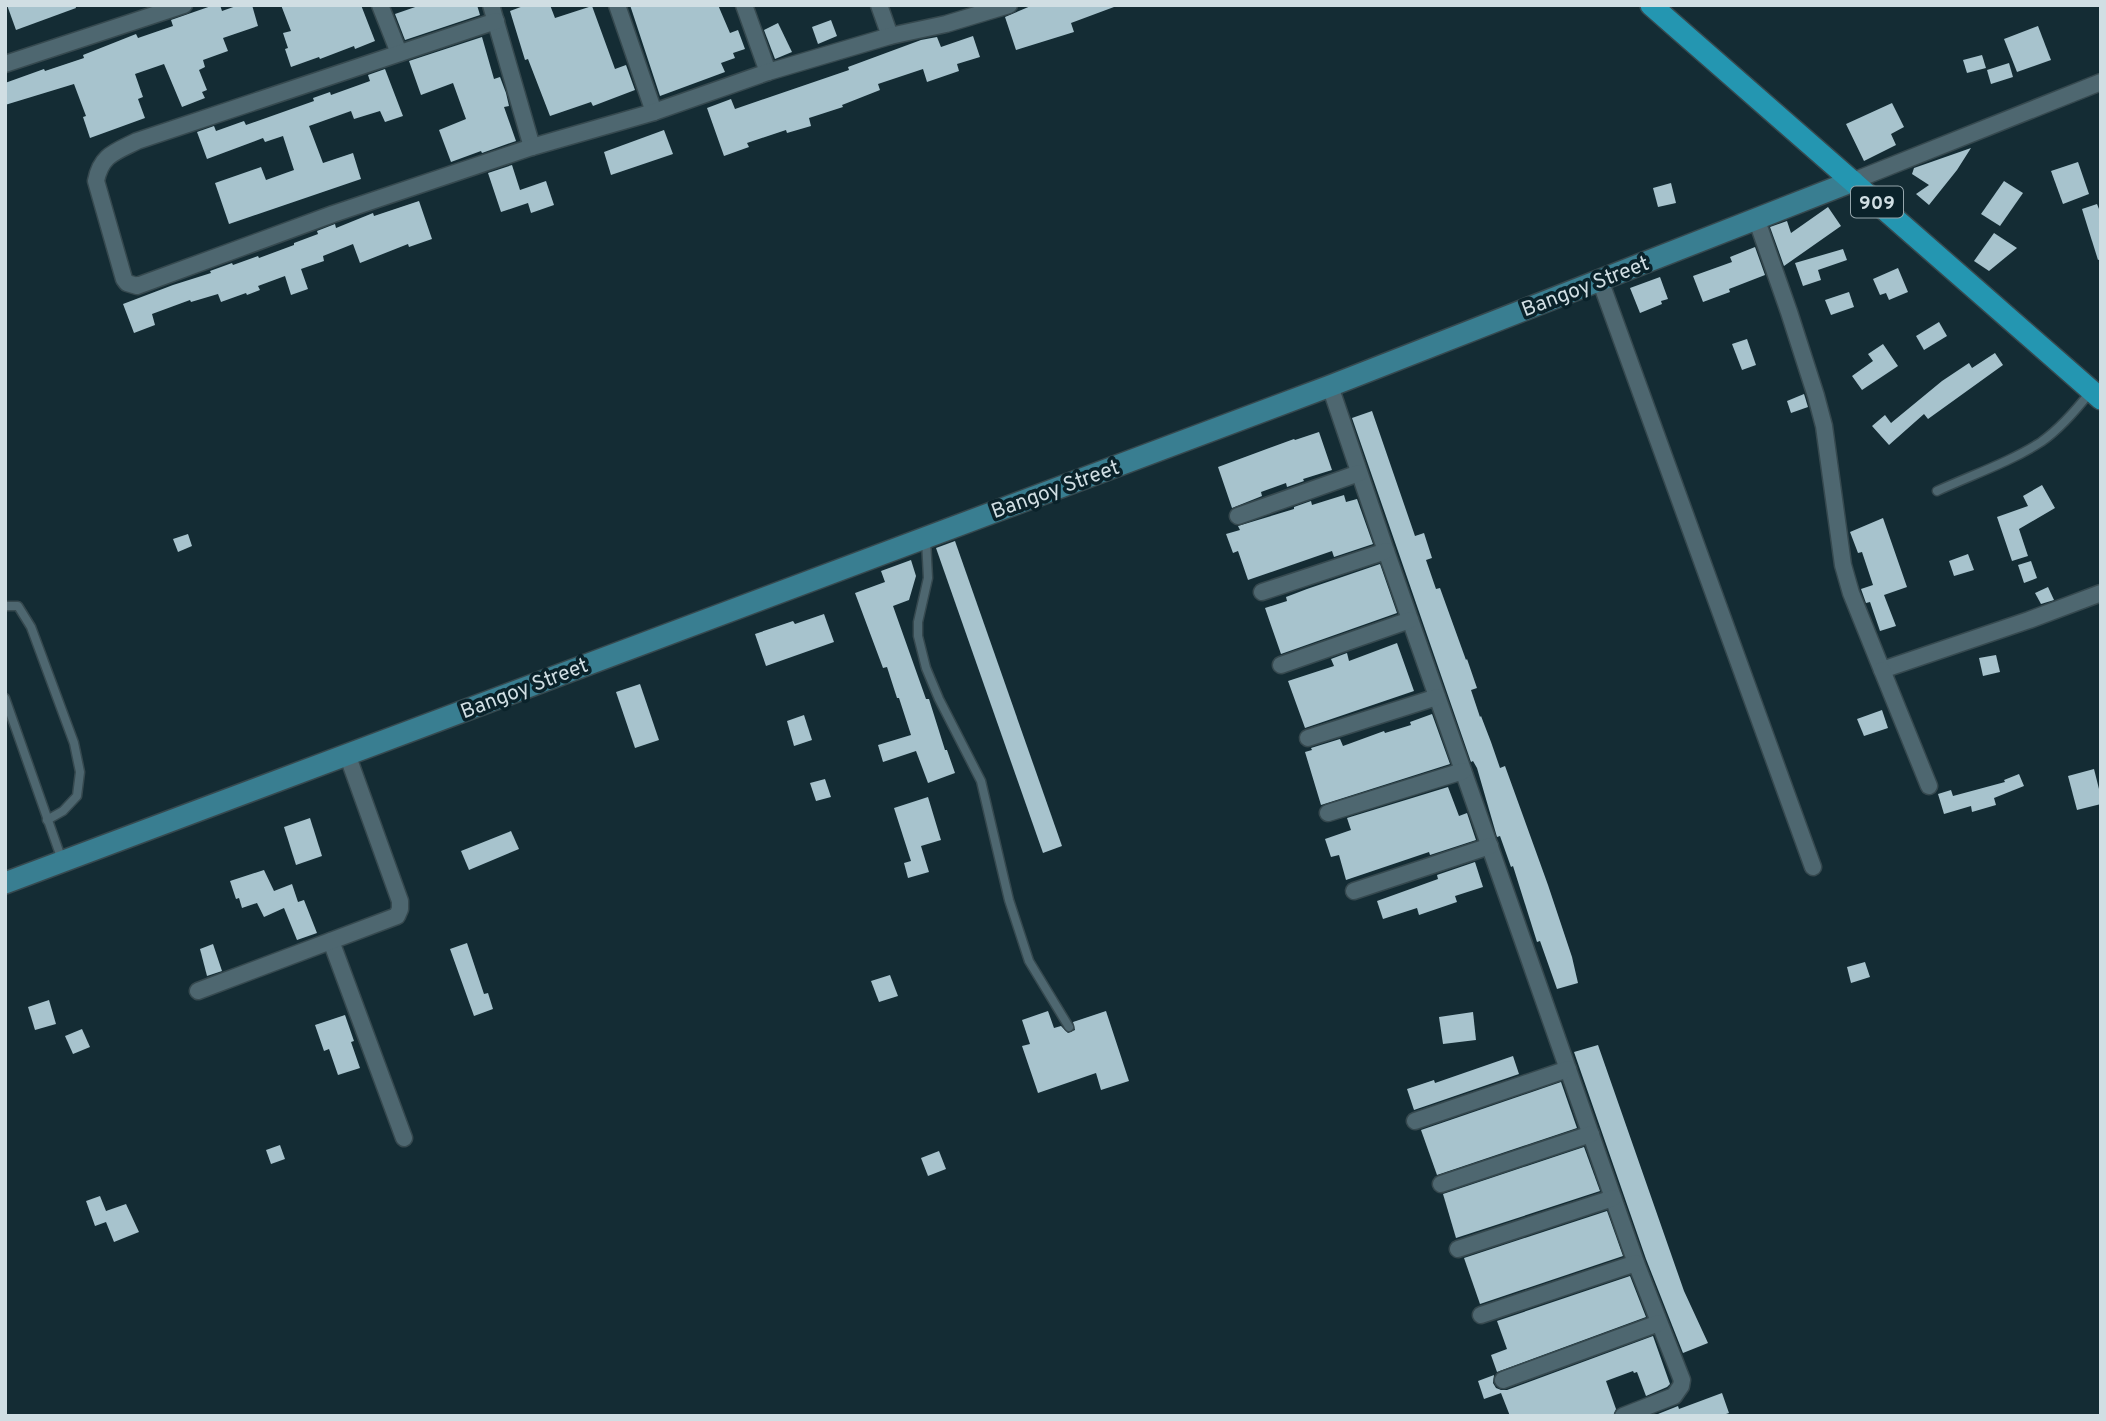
<svg xmlns="http://www.w3.org/2000/svg" width="2106" height="1421" viewBox="0 0 2106 1421" font-family="Overpass,sans-serif">
  <style>
    .building { fill: #a7c3cd }
    .lines { fill: none; stroke-linecap: round; stroke-linejoin: round }
    .lane-casing { stroke: #36494f; stroke-width: 11 }
    .street-casing { stroke: #36494f; stroke-width: 19 }
    .secondary-casing { stroke: #36494f; stroke-width: 24 }
    .primary-casing { stroke: #36494f; stroke-width: 24 }
    .lane { stroke: #4e6770; stroke-width: 8 }
    .street { stroke: #4e6770; stroke-width: 16 }
    .secondary { stroke: #397e91; stroke-width: 21 }
    .primary { stroke: #2496b1; stroke-width: 21 }
    .labels { text-anchor: middle; stroke-width: 7; stroke-linejoin: round; paint-order: stroke }
    .shield { fill: #0a222a; stroke: #95a6ac; stroke-width: 2 }
    .shield-label { font-size: 19px; font-weight: bold; fill: #d0dee3 }
    .street-label { font-size: 21px; fill: #d0dee3; stroke: #0a222a }
  </style>
  <rect width="100%" height="100%" fill="#142c34"/>
  <g class="building">
    <polygon points="7,5 75,5 76,8 16,30"/>
    <polygon points="214,5 220,5 222,11 239,5 252,5 258,26 223,38 228,51 203,60 205,67 199,70 207,90 202,92 205,98 182,107 164,64 135,74 143,97 138,99 145,118 90,138 83,117 86,116 74,84 5,105 5,83 44,69 45,71 84,58 83,55 136,34 138,38 173,26 171,20"/>
    <polygon points="281,5 361,5 375,41 355,49 354,46 320,59 319,57 291,67 285,49 288,48 283,33 291,31"/>
    <polygon points="421,5 477,5 480,15 405,40 395,14"/>
    <polygon points="526,5 550,5 555,18 592,6 615,69 626,65 635,90 593,106 591,102 550,116 528,59 525,60 510,11"/>
    <polygon points="630,5 718,5 730,33 738,30 745,49 733,53 735,58 721,63 725,72 660,96"/>
    <polygon points="1033,5 1113,5 1114,7 1071,23 1074,32 1016,50 1005,17"/>
    <polygon points="831,20 837,36 818,44 812,27"/>
    <polygon points="778,23 792,52 775,59 764,30"/>
    <polygon points="2038,26 2051,60 2017,72 2004,39"/>
    <polygon points="973,36 980,57 957,64 959,71 927,82 923,69 878,84 880,90 842,105 843,107 809,118 811,126 787,133 786,130 747,143 749,147 724,156 707,108 731,99 735,109 849,70 848,67 921,40 937,37 941,47"/>
    <polygon points="482,37 494,79 500,77 506,93 509,106 504,107 516,141 482,153 481,151 451,162 439,130 466,119 453,83 421,95 409,61"/>
    <polygon points="1982,55 1986,68 1967,73 1963,60"/>
    <polygon points="2009,63 2013,77 1991,84 1987,70"/>
    <polygon points="385,69 403,116 385,122 380,111 354,119 351,111 309,126 323,163 353,153 361,179 229,224 215,183 261,167 266,180 294,170 283,136 265,142 263,138 207,159 197,132 214,126 216,131 244,121 246,125 314,101 313,98 330,92 331,95 370,81 368,75"/>
    <polygon points="1892,103 1904,127 1891,134 1896,145 1864,161 1846,124"/>
    <polygon points="664,130 673,154 611,175 604,152"/>
    <polygon points="1971,148 1957,170 1929,205 1916,194 1929,185 1912,174 1914,168"/>
    <polygon points="2078,162 2089,194 2063,204 2051,171"/>
    <polygon points="512,165 520,190 546,181 554,205 531,213 528,203 501,212 488,173"/>
    <polygon points="2004,181 2023,193 2000,226 1981,214"/>
    <polygon points="1671,183 1676,203 1658,207 1653,188"/>
    <polygon points="419,201 432,239 409,247 408,244 360,263 353,244 323,256 324,261 301,269 308,289 291,295 285,276 258,286 260,290 247,295 246,293 221,302 218,294 191,302 190,300 152,314 155,325 134,333 123,304 173,285 211,273 210,271 232,263 233,265 258,256 259,258 294,245 294,243 318,234 317,231 335,224 336,228 373,213 374,216"/>
    <polygon points="2097,204 2101,214 2101,259 2098,260 2082,209"/>
    <polygon points="1828,207 1841,226 1784,266 1770,227 1787,221 1791,233"/>
    <polygon points="1994,233 2017,248 1989,271 1974,261"/>
    <polygon points="1755,247 1765,275 1729,289 1730,292 1703,302 1693,276 1732,262 1730,257"/>
    <polygon points="1843,249 1847,260 1818,270 1821,280 1803,286 1795,263"/>
    <polygon points="1898,268 1908,292 1889,300 1886,293 1880,295 1873,279"/>
    <polygon points="1660,277 1668,299 1661,301 1662,304 1640,313 1630,288"/>
    <polygon points="1849,292 1854,307 1831,315 1825,300"/>
    <polygon points="1939,322 1947,336 1924,350 1916,336"/>
    <polygon points="1747,339 1756,365 1742,370 1732,344"/>
    <polygon points="1883,344 1898,366 1862,390 1852,376 1873,361 1868,354"/>
    <polygon points="1995,353 2003,365 1928,419 1924,414 1889,445 1872,426 1885,415 1891,423 1942,381 1969,363 1972,368"/>
    <polygon points="1804,394 1808,407 1791,413 1787,401"/>
    <polygon points="1372,411 1415,536 1424,533 1432,558 1426,560 1436,589 1440,588 1466,660 1467,659 1477,688 1471,690 1480,717 1481,716 1491,742 1500,768 1505,766 1548,885 1572,957 1578,983 1557,989 1540,941 1537,942 1513,866 1511,867 1500,836 1497,837 1477,768 1473,761 1471,762 1352,418"/>
    <polygon points="1319,432 1332,470 1303,479 1304,481 1287,487 1286,483 1261,492 1262,496 1232,508 1218,467 1294,439 1295,440"/>
    <polygon points="2042,485 2055,508 2019,529 2028,556 2012,561 1997,517 2028,506 2023,496"/>
    <polygon points="1344,495 1346,502 1357,499 1373,544 1334,557 1332,551 1248,580 1238,551 1233,553 1226,534 1240,530 1238,526 1294,509 1294,507 1311,501 1312,505"/>
    <polygon points="1883,518 1907,587 1884,595 1896,626 1880,631 1870,602 1866,603 1861,589 1873,585 1862,552 1858,553 1850,532"/>
    <polygon points="188,534 192,546 178,552 173,539"/>
    <polygon points="955,541 1062,846 1043,853 936,548"/>
    <polygon points="1968,554 1974,570 1954,576 1949,561"/>
    <polygon points="911,560 916,576 909,600 893,606 926,699 929,699 945,750 947,750 955,773 928,783 916,751 883,762 878,745 911,735 899,698 897,698 887,667 883,668 855,593 885,582 881,571"/>
    <polygon points="2031,561 2037,578 2024,583 2018,565"/>
    <polygon points="1380,564 1397,613 1281,654 1265,608 1287,601 1286,597 1307,589"/>
    <polygon points="2048,587 2054,600 2041,604 2035,593"/>
    <polygon points="824,614 834,642 766,666 755,634 793,621 795,624"/>
    <polygon points="1397,643 1414,691 1305,728 1288,681 1334,666 1331,659 1347,653 1349,661"/>
    <polygon points="1996,655 2000,672 1983,676 1979,658"/>
    <polygon points="640,684 659,740 635,748 616,692"/>
    <polygon points="1882,710 1888,728 1864,736 1857,719"/>
    <polygon points="1432,714 1450,764 1321,805 1305,752 1312,750 1311,748 1340,739 1343,746 1384,731 1385,733 1411,725 1410,722"/>
    <polygon points="804,715 812,740 794,746 787,721"/>
    <polygon points="2094,769 2101,797 2101,804 2077,810 2068,776"/>
    <polygon points="2019,774 2024,786 1994,798 1996,805 1972,812 1971,806 1944,814 1938,794 1951,790 1953,796 2005,782 2004,780"/>
    <polygon points="825,779 831,797 816,801 810,783"/>
    <polygon points="1448,787 1459,816 1467,813 1476,840 1430,855 1429,852 1346,880 1339,855 1331,857 1325,839 1351,830 1347,818"/>
    <polygon points="928,797 941,840 921,846 929,872 908,878 904,863 911,861 894,808"/>
    <polygon points="310,818 322,856 296,865 284,827"/>
    <polygon points="511,831 519,849 469,870 461,851"/>
    <polygon points="1475,862 1483,887 1455,896 1457,902 1419,915 1417,908 1383,919 1377,901 1438,879 1437,875"/>
    <polygon points="264,870 274,891 292,884 298,902 304,900 317,933 297,940 284,908 264,917 257,903 242,908 239,898 236,899 230,881"/>
    <polygon points="467,943 484,994 488,993 493,1009 474,1016 450,949"/>
    <polygon points="213,944 222,971 207,976 200,949"/>
    <polygon points="1865,962 1870,977 1851,983 1847,967"/>
    <polygon points="890,975 898,996 879,1002 871,981"/>
    <polygon points="49,1000 56,1024 35,1030 28,1007"/>
    <polygon points="1048,1011 1054,1028 1061,1026 1068,1033 1075,1030 1073,1022 1106,1011 1129,1081 1101,1090 1096,1073 1038,1093 1022,1046 1030,1044 1022,1020"/>
    <polygon points="1473,1012 1476,1040 1443,1044 1439,1017"/>
    <polygon points="345,1015 354,1041 351,1042 360,1068 338,1075 329,1049 324,1051 315,1025"/>
    <polygon points="82,1029 90,1047 73,1054 65,1036"/>
    <polygon points="1598,1045 1684,1291 1708,1343 1683,1353 1646,1259 1574,1052"/>
    <polygon points="1513,1056 1519,1074 1414,1110 1407,1089 1434,1080 1435,1083"/>
    <polygon points="1561,1082 1577,1128 1437,1175 1421,1130"/>
    <polygon points="280,1145 285,1159 271,1164 266,1150"/>
    <polygon points="1584,1147 1600,1191 1456,1238 1443,1194"/>
    <polygon points="939,1151 946,1169 928,1176 921,1158"/>
    <polygon points="100,1196 106,1211 126,1204 139,1232 114,1242 106,1222 95,1226 86,1201"/>
    <polygon points="1607,1211 1623,1256 1480,1304 1464,1258"/>
    <polygon points="1630,1276 1646,1317 1497,1372 1491,1355 1507,1349 1497,1321"/>
    <polygon points="1653,1336 1670,1384 1667,1387 1646,1396 1637,1372 1634,1373 1633,1371 1606,1381 1616,1409 1613,1416 1510,1416 1501,1393 1484,1399 1478,1381 1494,1375 1493,1383 1496,1388 1501,1390 1507,1390"/>
    <polygon points="1722,1393 1729,1413 1720,1416 1653,1416 1678,1406 1679,1409"/>
  </g>
  <g class="lines">
    <g class="lane-casing">
      <g id="lane">
        <path d="M1937,491C1972,475 2010,462 2041,442C2061,428 2077,409 2091,391"/>
        <polyline points="926,540 928,578 918,622 918,636 926,668 939,699 981,781 1009,900 1029,961 1069,1027"/>
        <polyline points="5,606 18,606 31,627 74,743 80,772 77,796 63,811 47,820"/>
        <polyline points="5,698 62,860"/>
      </g>
    </g>
    <g class="street-casing">
      <g id="street">
        <polyline points="380,5 399,53"/>
        <polyline points="491,5 532,147"/>
        <polyline points="617,5 654,112"/>
        <polyline points="744,5 768,72"/>
        <polyline points="879,5 890,36"/>
        <path d="M496,21L137,141C115,152 101,155 96,181L124,279L127,283L137,286L333,214L532,147L654,112L768,72L890,36L946,24L1009,5"/>
        <polyline points="5,64 184,5"/>
        <polyline points="1853,181 2101,82"/>
        <polyline points="1756,218 1789,312 1816,396 1824,426 1843,565 1851,593 1882,670 2029,620 2101,593"/>
        <polyline points="1600,280 1813,867"/>
        <polyline points="1330,386 1386,551 1636,1263 1682,1380 1681,1386 1674,1396 1623,1416"/>
        <polyline points="1238,516 1359,473"/>
        <polyline points="1262,592 1386,551"/>
        <polyline points="1281,665 1410,620"/>
        <polyline points="1882,670 1929,786"/>
        <polyline points="1308,738 1437,697"/>
        <polyline points="1328,813 1463,771"/>
        <polyline points="1354,891 1490,846"/>
        <polyline points="331,941 404,1138"/>
        <polyline points="198,991 397,916 400,909 400,901 347,754"/>
        <polyline points="1415,1121 1568,1069"/>
        <polyline points="1441,1184 1591,1134"/>
        <polyline points="1458,1249 1613,1198"/>
        <polyline points="1481,1315 1636,1263"/>
        <polyline points="1503,1380 1659,1323"/>
      </g>
    </g>
    <g class="secondary-casing">
      <polyline id="secondary" points="5,883 1330,386 1853,181"/>
    </g>
    <g class="primary-casing">
      <polyline id="primary" points="1651,5 2101,399"/>
    </g>
    <use href="#lane" class="lane"/>
    <use href="#street" class="street"/>
    <use href="#secondary" class="secondary"/>
    <use href="#primary" class="primary"/>
  </g>
  <g class="labels">
    <rect class="shield" x="1851" y="186.5" width="52" height="31" rx="5"/>
    <g class="shield-label">
      <text x="1877" y="209">909</text>
    </g>
    <g class="street-label">
      <text transform="translate(1585 286) rotate(-21)" y="7">Bangoy Street</text>
      <text transform="translate(1055 489) rotate(-20)" y="7">Bangoy Street</text>
      <text transform="translate(524 688) rotate(-21)" y="7">Bangoy Street</text>
    </g>
  </g>
  <rect width="2106" height="1421" fill="none" stroke="#d0dee3" stroke-width="14"/>
</svg>
